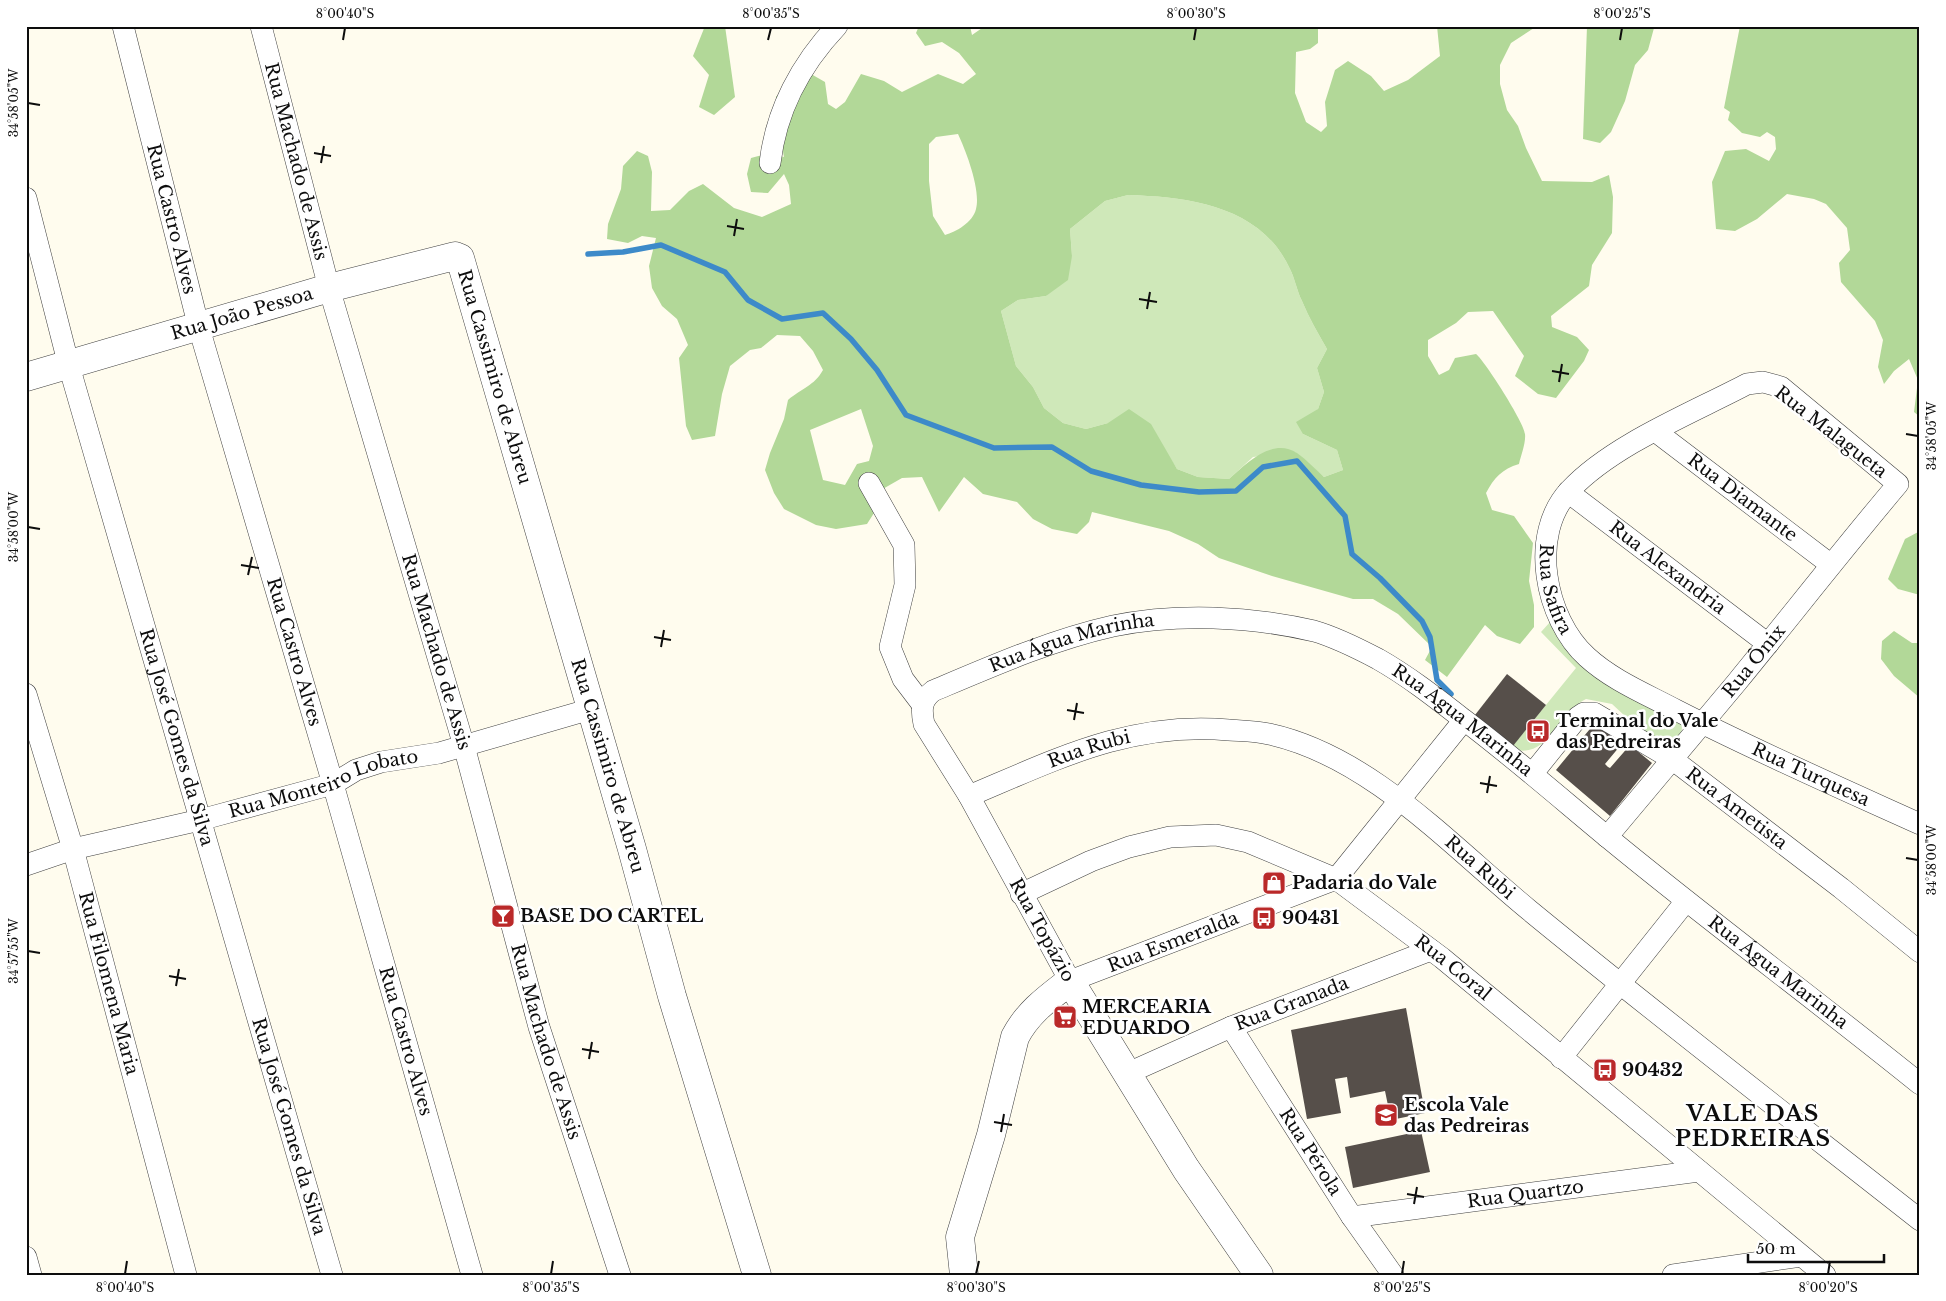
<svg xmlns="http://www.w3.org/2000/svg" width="1946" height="1301" viewBox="0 0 1946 1301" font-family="'Libre Baskerville',serif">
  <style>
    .green { fill: #cfe8b9 }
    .forest { fill: #b2d898; fill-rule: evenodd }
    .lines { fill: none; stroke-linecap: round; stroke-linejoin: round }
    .stream { stroke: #3d8ac9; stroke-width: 5.5 }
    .building { fill: #564f4a }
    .minor-casing { stroke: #404040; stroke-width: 22 }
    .tertiary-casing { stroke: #404040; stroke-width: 29 }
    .minor { stroke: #fff; stroke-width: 21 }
    .tertiary { stroke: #fff; stroke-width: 28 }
    .ticks { fill: none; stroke: #0d0d0d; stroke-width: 2 }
    .labels { text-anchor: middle; stroke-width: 5; stroke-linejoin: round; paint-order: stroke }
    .street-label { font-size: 18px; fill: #0d0d0d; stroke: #fff }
    .poi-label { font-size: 18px; font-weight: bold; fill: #0d0d0d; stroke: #fff; text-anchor: start }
    .district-label { font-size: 22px; font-weight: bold; letter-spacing: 1px; fill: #0d0d0d; stroke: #fff }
    .neatline { fill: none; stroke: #0d0d0d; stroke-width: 2 }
    .ticks-label { font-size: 12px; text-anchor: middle; fill: #0d0d0d }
  </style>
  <rect width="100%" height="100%" fill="#fffcee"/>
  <g class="green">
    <path d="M1128,195C1190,197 1261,206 1290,269C1295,279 1297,291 1302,301C1309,318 1318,333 1327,349L1317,368L1324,392L1318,409L1303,434L1337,450L1343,470L1324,477L1295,452L1253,457L1229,479L1198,477L1177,469L1170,458L1108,423L1086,429L1063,423L1044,408L1033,387L1016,366L1001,311L1018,300L1046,296L1072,256L1070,229L1105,201Z"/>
    <path d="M1551,621L1593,675L1658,707L1681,722C1684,733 1679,741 1671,748L1639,729L1612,704L1586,699C1560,711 1547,763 1511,748L1576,668L1541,632Z"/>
  </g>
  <g class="forest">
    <polygon points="705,26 725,26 735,97 714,115 699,107 709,75 693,56"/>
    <path d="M919,26H970L972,35L985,26H1318V43L1310,49L1296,52L1295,93L1306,122L1321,132L1327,126L1325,102L1335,70L1348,61L1371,76L1384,91L1408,80L1440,56L1437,26H1537L1511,43L1500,65V84L1507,110L1518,126L1526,148L1542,181L1592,182L1609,175L1613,197L1612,233L1592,265L1589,286L1551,316L1552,327L1577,337L1589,350L1584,361L1556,398L1538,394L1515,376L1524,356L1493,311L1468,312L1456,323L1428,340V356L1439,375L1449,370L1455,358L1476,354C1485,361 1525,424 1525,434C1526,443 1521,455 1519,464C1502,469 1494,478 1486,493L1492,510L1514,516L1533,543L1529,581L1534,605V627L1520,644L1497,636L1485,625L1447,677L1425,660L1432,647L1398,614L1373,599H1353L1272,576L1219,558L1198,544L1169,531L1092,512L1089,522L1077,534L1052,529L1033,519L1017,502L983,494L964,477L939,512L922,477L902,478L881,490L874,513L867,524L836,529L816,525L784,509L774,493L765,470L770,453L784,419L788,400C802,388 814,386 823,370L813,351L800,336L777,335L761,348L750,350L730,366L722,394L715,436L692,440L686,426L679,358L688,345L677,319L662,306L652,288L649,266L656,238L642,236L628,243L607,239L608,224L621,189L623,166L637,151L648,156L652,172L651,211L670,210L689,191L703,184L734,208L762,217L791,204L789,185L784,174L768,193L751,192L747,174L751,158L770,153L784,157L776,113V96L794,99L811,74L825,82L828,104L836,109L845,102L861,74L884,81L902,92L938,74L963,84L976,74L959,53L942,42L925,46L916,33ZM958,134C966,151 981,190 976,209C973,222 956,232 945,235L933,216L929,181V144L936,137ZM1128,195C1190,197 1261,206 1290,269C1295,279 1297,291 1302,301C1309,318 1318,333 1327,349L1317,368L1324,392L1318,409L1296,422L1303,434L1337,450L1343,470L1324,477C1315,469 1307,460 1297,453C1272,437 1246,464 1229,479L1198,477L1177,469L1151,424L1129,409L1108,423L1086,429L1063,423L1044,408L1033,387L1016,366L1001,311L1018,300L1046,296L1068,280L1072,256L1070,229L1105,201ZM861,409L873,446L869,461L857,464L845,485L823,480L810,430Z"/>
    <polygon points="1587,26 1654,28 1648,50 1635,65 1625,101 1611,132 1600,143 1583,139"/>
    <polygon points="1740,26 1920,26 1920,417 1914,412 1918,380 1909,359 1894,371 1884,384 1878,367 1883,340 1875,321 1841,282 1839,263 1850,250 1847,228 1826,204 1814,199 1787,194 1757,219 1735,231 1716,229 1712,182 1725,151 1746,149 1769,161 1776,149 1775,137 1767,132 1760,137 1742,133 1728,120 1730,112 1724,108"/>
    <polygon points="1920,531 1920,595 1898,589 1888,579 1905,539"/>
    <polygon points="1894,631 1912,643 1920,643 1920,698 1894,676 1881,659 1882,641"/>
  </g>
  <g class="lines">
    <polyline class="stream" points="588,254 623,252 661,245 725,272 748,300 782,319 823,313 851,339 877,370 906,415 994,448 1052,447 1091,471 1141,485 1199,492 1236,491 1263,467 1297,461 1345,516 1352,554 1380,578 1422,621 1430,637 1437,680 1451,694"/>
  </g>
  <g class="building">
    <polygon points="1507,674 1546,705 1513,746 1475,715"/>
    <polygon points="1599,718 1625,740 1605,764 1608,767 1610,768 1630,745 1652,763 1610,816 1556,770"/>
    <polygon points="1536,722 1547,730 1539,740 1528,732"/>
    <polygon points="1406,1008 1425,1113 1391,1120 1385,1091 1350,1098 1347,1077 1335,1079 1341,1113 1307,1119 1291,1030"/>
    <polygon points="1421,1131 1430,1172 1353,1188 1345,1147"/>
  </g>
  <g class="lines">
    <g class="minor-casing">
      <g id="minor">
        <path id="s1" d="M123,26L199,328L333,784L472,1275"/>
        <path id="s2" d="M261,26L329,288L464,746L539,1027L620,1275"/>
        <path d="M770,163C776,111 801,64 837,26"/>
        <path id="s3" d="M26,198L69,366L332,1275"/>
        <path id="s4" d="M1655,431L1830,564"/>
        <polyline points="869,483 904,545 905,585 890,647 903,679 922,704"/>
        <path id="s5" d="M1568,492L1768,644"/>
        <path id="s6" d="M26,694L73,849L186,1275"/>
        <path id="s7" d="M1464,720L1336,879L1070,981L969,796L924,724C921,710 921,700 933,691C992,666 1051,640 1113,626C1177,613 1250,616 1314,631C1335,637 1359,649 1378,659C1408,676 1436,698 1463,719C1512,756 1559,797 1606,836C1709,921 1816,1000 1920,1084"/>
        <path id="s8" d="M1533,773L1578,717L1584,713H1594L1672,759L1841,888L1920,952"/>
        <path id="s9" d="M969,796C1057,759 1131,721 1229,730C1242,731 1256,731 1269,734C1370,756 1451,846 1529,910C1657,1015 1789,1117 1920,1220"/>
        <path id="s10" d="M1607,837C1650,785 1694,734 1737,682C1791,616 1843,549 1898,484L1781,387L1763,382L1747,384C1692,413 1612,445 1570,490C1528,534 1545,619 1587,657C1612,680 1646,694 1676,710C1756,751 1838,787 1920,824"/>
        <path id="s11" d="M26,865L73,849L200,820L333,784L356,770L381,762L439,753L591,709"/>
        <path id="s12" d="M1021,894L1091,861L1129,847L1170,837L1216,835L1248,842L1336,879L1442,958L1825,1275"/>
        <path id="s13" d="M1231,1027L1352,1217L1393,1275"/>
        <polyline points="1561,1058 1686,901"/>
        <path id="s14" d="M1126,1074L1231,1027L1431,950"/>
        <path id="s15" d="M1352,1217L1699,1171"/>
        <polyline points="26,1257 31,1275"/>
        <polyline points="1673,1275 1801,1256"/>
      </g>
    </g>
    <g class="tertiary-casing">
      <g id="tertiary">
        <path id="s16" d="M26,377L329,288L455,256L460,258L632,849L672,996L757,1275"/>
        <path d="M964,1275L960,1237L991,1135L1015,1037C1028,1012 1048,998 1070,981L1186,1169L1259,1275"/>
      </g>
    </g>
    <use href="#minor" class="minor"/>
    <use href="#tertiary" class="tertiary"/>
  </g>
  <path class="ticks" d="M343,40L345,28M768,40L771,28M1194,40L1196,28M1620,40L1622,28M28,103L40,105M314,153L331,156M321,163L324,146M727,226L744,229M734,236L737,219M1139,299L1157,302M1147,309L1150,292M1552,371L1569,374M1559,382L1562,364M1906,434L1918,436M28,527L40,529M241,565L259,568M248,575L252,557M654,637L671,640M661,647L664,630M1067,710L1084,713M1074,720L1077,703M1480,783L1497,786M1487,793L1490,776M1906,858L1918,860M28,951L40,953M169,976L186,979M176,986L179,969M582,1049L599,1052M589,1059L592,1042M994,1122L1012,1125M1001,1132L1004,1114M1407,1194L1424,1197M1414,1204L1417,1187M125,1274L127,1261M551,1274L553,1261M976,1274L979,1261M1402,1274L1404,1261M1828,1274L1830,1261"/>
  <defs>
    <g id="bus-square" transform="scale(1.25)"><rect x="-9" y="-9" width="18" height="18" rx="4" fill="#ba2929" stroke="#fff"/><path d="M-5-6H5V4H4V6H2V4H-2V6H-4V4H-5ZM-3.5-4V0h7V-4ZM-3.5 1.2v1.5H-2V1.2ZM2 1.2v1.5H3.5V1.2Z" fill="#fff"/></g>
    <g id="shop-square" transform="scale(1.25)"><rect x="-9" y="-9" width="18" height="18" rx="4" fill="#ba2929" stroke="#fff"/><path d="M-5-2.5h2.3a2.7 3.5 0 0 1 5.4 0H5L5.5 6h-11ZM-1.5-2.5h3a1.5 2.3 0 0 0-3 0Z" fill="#fff"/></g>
    <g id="bar-square" transform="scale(1.25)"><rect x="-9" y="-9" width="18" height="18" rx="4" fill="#ba2929" stroke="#fff"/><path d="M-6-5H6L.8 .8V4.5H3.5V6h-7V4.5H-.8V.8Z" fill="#fff"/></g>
    <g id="supermarket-square" transform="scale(1.25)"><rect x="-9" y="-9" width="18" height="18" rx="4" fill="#ba2929" stroke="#fff"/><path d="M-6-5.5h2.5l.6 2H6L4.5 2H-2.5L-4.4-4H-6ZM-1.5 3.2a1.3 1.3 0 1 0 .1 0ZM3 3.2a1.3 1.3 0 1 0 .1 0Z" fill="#fff"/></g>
    <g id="school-square" transform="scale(1.25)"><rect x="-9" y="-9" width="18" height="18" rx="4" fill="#ba2929" stroke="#fff"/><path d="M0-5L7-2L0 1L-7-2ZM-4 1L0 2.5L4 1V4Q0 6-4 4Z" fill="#fff"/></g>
  </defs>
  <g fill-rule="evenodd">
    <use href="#bus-square" x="1538" y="731"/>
    <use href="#shop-square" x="1274" y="883"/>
    <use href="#bar-square" x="503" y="916"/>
    <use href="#bus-square" x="1264" y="918"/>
    <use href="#supermarket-square" x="1065" y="1017"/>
    <use href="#bus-square" x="1605" y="1070"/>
    <use href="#school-square" x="1386" y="1115"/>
  </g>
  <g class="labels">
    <g class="street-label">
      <text dy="6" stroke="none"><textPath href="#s2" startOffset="140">Rua Machado de Assis</textPath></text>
      <text dy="6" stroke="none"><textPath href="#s1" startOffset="199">Rua Castro Alves</textPath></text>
      <text dy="6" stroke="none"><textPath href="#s16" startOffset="225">Rua João Pessoa</textPath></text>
      <text dy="6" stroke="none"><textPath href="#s16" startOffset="575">Rua Cassimiro de Abreu</textPath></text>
      <text transform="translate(1831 432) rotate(38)" y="6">Rua Malagueta</text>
      <text dy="6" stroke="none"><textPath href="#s4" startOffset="110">Rua Diamante</textPath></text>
      <text dy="6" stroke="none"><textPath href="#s5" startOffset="125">Rua Alexandria</textPath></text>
      <text dy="6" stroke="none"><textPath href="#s10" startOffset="958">Rua Safira</textPath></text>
      <text dy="6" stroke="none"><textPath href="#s7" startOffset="969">Rua Água Marinha</textPath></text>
      <text dy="6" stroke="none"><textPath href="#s1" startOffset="649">Rua Castro Alves</textPath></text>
      <text dy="6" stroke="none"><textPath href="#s2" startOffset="650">Rua Machado de Assis</textPath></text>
      <text dy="6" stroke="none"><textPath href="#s10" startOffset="229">Rua Ônix</textPath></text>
      <text dy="6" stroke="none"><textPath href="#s7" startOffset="1390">Rua Água Marinha</textPath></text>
      <text dy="6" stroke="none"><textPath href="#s3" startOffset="560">Rua José Gomes da Silva</textPath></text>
      <text dy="6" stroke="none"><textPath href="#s9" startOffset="129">Rua Rubi</textPath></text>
      <text dy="6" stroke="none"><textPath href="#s16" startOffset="980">Rua Cassimiro de Abreu</textPath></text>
      <text dy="6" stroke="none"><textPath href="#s10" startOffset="1289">Rua Turquesa</textPath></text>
      <text dy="6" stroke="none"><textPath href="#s11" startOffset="309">Rua Monteiro Lobato</textPath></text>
      <text dy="6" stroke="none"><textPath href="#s8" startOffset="261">Rua Ametista</textPath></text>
      <text dy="6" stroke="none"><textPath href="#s9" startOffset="564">Rua Rubi</textPath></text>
      <text transform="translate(1042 930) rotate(61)" y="6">Rua Topázio</text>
      <text transform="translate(1173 942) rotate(-21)" y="6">Rua Esmeralda</text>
      <text dy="6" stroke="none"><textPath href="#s12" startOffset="481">Rua Coral</textPath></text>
      <text dy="6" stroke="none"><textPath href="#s7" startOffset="1794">Rua Água Marinha</textPath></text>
      <text dy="6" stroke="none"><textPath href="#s6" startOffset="301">Rua Filomena Maria</textPath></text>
      <text dy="6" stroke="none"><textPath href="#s14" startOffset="180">Rua Granada</textPath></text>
      <text dy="6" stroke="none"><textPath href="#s1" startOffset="1054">Rua Castro Alves</textPath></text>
      <text dy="6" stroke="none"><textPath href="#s2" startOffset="1055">Rua Machado de Assis</textPath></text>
      <text dy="6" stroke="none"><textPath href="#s3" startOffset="965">Rua José Gomes da Silva</textPath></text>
      <text dy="6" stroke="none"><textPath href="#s13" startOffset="148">Rua Pérola</textPath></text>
      <text dy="6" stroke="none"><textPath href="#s15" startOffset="175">Rua Quartzo</textPath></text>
    </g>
    <g class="poi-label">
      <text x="1556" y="727">Terminal do Vale<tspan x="1556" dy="21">das Pedreiras</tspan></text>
      <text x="1292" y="889">Padaria do Vale</text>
      <text x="520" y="922">BASE DO CARTEL</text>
      <text x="1282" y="924">90431</text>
      <text x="1082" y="1013">MERCEARIA<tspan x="1082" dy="21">EDUARDO</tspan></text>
      <text x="1622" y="1076">90432</text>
      <text x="1404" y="1111">Escola Vale<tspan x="1404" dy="21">das Pedreiras</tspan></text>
    </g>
    <g class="district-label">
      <text x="1753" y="1121">VALE DAS<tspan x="1753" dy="25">PEDREIRAS</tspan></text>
    </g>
  </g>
  <rect width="1946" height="1301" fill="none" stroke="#ffffff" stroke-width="55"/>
  <path d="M1748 1254v8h136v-8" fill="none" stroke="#0d0d0d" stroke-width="2.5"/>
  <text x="1756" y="1254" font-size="15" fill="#0d0d0d" stroke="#ffffff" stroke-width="4" paint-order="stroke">50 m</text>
  <rect x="28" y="28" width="1890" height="1246" class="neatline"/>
  <g class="ticks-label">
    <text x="345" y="18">8°00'40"S</text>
    <text x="771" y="18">8°00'35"S</text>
    <text x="1196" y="18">8°00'30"S</text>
    <text x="1622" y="18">8°00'25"S</text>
    <text transform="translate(14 103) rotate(-90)" y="4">34°58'05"W</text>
    <text transform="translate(1932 436) rotate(-90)" y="4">34°58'05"W</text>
    <text transform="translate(14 527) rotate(-90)" y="4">34°58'00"W</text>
    <text transform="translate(1932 860) rotate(-90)" y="4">34°58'00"W</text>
    <text transform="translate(14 951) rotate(-90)" y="4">34°57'55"W</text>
    <text x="125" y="1292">8°00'40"S</text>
    <text x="551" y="1292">8°00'35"S</text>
    <text x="976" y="1292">8°00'30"S</text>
    <text x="1402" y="1292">8°00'25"S</text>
    <text x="1828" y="1292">8°00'20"S</text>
  </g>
</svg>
